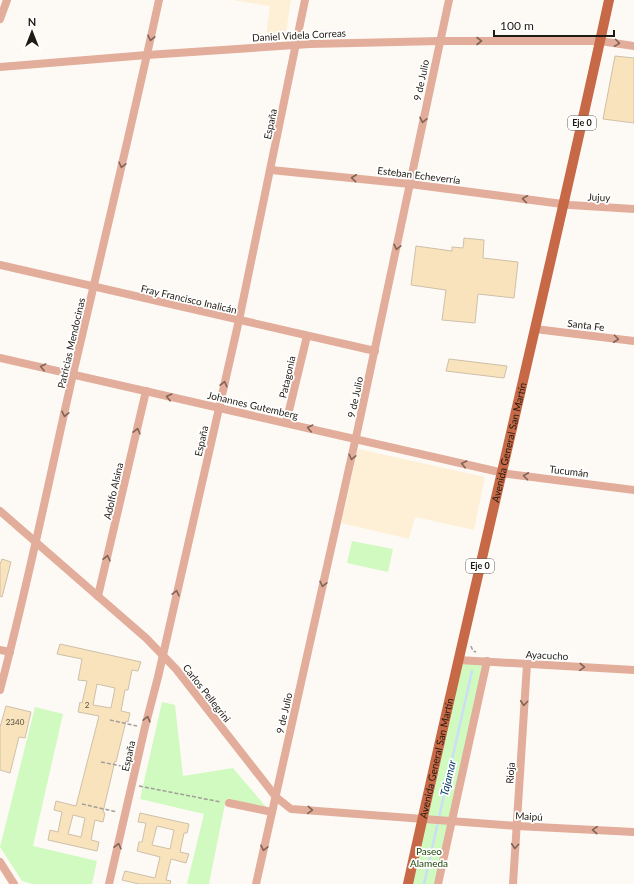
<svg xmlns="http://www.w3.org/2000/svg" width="634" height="884" font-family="Lato,sans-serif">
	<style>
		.built { fill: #fef0d6 }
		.green { fill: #d0fac0 }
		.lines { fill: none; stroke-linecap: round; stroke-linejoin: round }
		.stream { stroke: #ccdef5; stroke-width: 2.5 }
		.building { fill: #f9e3bd; stroke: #cec0a8; fill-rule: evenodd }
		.path { stroke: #a29e98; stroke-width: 1.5; stroke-dasharray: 4 2; stroke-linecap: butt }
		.minor { stroke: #e3ad9b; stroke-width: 8 }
		.major { stroke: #c76846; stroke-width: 10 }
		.oneway { stroke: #816456 }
		.labels { text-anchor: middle; stroke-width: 3.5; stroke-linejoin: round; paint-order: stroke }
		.number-label { font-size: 8px; fill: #564c3d }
		.shield { fill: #fff; stroke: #625f59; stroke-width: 1 }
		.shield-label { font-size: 9px; font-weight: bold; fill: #1f1a12 }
		.street-label { font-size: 10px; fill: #1f1a12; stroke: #fff }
		.park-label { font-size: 10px; fill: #183f00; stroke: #fff }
		.water-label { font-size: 11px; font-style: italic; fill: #0b3b6c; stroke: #fff }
	</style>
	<rect width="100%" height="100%" fill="#fdfaf5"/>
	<g class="built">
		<polygon points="233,0 291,0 285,39 266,36 270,6"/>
		<polygon points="358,449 485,477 474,530 415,517 409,539 341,523"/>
	</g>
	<g class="green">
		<polygon points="352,541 393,549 388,572 347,563"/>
		<polygon points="458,660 487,661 438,884 408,884"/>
		<polygon points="162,702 175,705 183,776 233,768 267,808 226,799 209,884 187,884 204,814 140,799"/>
		<polygon points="35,707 63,714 33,846 97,861 92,884 32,884 22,881 0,847"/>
	</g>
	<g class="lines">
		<polyline class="stream" points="424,884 472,671"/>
	</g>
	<g class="building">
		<polygon points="615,56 634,58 634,123 603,119"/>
		<polygon points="464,238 484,240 483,258 518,262 514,298 478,294 475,323 442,320 446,290 411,285 416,246 452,251 452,247 463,248"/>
		<polygon points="449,359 507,366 504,378 446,371"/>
		<polygon points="2,559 11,562 2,597 0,596 0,564"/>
		<path d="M60,644L141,662L138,671L132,670L128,690H125L121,711L130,713L128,722L126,721L116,762L115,761L103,812L105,813L103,822L95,820L91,840L99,842L97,851L48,840L50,830L58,832L62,812L54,810L56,801L76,806L99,716L78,712L80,702L82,703L87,681L78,680L82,659L57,654ZM97,684L115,688L111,708L93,705ZM73,815L85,818L81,837L68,834Z"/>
		<polygon points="6,706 31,712 25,738 19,737 10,773 0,770 0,727"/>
		<path d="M140,813L189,824L187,833H184L180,852L189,854L186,863L171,859L166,880L171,881L170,884H139L122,880L125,871L155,878L160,857L137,851L139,842H142L146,823L138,822ZM157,826L174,830L170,849L152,845Z"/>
	</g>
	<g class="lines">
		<g class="path">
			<polyline points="471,646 473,651 476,652"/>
			<polyline points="110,720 137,726"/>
			<polyline points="101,762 127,767"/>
			<polyline points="139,786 221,802"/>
			<polyline points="82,804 117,812"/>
		</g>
		<g class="minor">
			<polyline points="0,19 7,0"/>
			<polyline points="0,67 147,55 310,44 440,41 600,41 634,46"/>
			<polyline points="271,170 410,184 570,205 634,209"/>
			<polyline points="0,265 375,351"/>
			<polyline points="535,329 634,341"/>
			<polyline points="0,358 508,474 634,490"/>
			<polyline points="286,423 307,336"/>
			<polyline points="0,511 146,638 176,669 276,797 291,809 517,826 634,832"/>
			<polyline points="98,596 146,391"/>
			<polyline points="0,650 10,652"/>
			<polyline points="458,660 634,670"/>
			<path d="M0,690C28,585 49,480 73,374C102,250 132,125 159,0"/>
			<polyline points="229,803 272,812"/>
			<polyline points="0,862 14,884"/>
			<polyline points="109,884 145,727 158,677 239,320 305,0"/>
			<polyline points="256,884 358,428 449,0"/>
			<polyline points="438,884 487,661"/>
			<polyline points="513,884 527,664"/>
		</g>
		<path class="major" id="s1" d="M408,884C473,589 545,295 609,0"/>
	</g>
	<defs><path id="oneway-chevron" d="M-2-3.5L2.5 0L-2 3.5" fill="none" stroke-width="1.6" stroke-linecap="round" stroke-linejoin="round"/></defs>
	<g class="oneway">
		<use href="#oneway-chevron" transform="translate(151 38) rotate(102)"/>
		<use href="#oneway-chevron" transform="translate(479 41)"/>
		<use href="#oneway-chevron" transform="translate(617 43) rotate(8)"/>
		<use href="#oneway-chevron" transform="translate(423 120) rotate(102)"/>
		<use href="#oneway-chevron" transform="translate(122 165) rotate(103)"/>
		<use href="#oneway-chevron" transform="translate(354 178) rotate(-174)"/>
		<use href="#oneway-chevron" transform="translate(525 199) rotate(-172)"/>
		<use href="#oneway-chevron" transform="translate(397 247) rotate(102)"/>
		<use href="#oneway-chevron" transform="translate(616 339) rotate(7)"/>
		<use href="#oneway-chevron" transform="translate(43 367) rotate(-167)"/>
		<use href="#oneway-chevron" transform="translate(224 384) rotate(-77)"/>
		<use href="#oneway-chevron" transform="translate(169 397) rotate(-167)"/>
		<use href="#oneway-chevron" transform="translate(65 414) rotate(102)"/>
		<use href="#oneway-chevron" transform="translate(310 428) rotate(-167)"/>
		<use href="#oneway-chevron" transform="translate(137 431) rotate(-77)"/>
		<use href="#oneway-chevron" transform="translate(352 457) rotate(103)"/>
		<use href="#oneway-chevron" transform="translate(464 464) rotate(-167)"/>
		<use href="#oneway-chevron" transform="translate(526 476) rotate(-173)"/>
		<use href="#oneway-chevron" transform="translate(107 558) rotate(-77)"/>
		<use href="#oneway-chevron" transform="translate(323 584) rotate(103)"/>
		<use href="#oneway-chevron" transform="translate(176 593) rotate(-77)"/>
		<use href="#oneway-chevron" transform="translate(582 667) rotate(3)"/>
		<use href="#oneway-chevron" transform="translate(524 703) rotate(94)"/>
		<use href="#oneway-chevron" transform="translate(147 719) rotate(-76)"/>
		<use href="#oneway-chevron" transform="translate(310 810) rotate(4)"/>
		<use href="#oneway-chevron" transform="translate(595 830) rotate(-177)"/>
		<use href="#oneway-chevron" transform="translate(118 846) rotate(-77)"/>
		<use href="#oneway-chevron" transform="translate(515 846) rotate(94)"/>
		<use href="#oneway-chevron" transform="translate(264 848) rotate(102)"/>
	</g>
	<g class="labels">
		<g class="number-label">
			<text x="87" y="708">2</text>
			<text x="15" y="725">2340</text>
		</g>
		<g class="shield">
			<rect x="568" y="116" width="28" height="14" rx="3"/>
			<rect x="466" y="559" width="28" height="14" rx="3"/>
		</g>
		<g class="shield-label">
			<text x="582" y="126">Eje 0</text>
			<text x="480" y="569">Eje 0</text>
		</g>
		<g class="street-label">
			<text transform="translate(299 35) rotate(-3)" y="4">Daniel Videla Correas</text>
			<text transform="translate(421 80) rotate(-78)" y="4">9 de Julio</text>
			<text transform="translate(270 124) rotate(-78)" y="4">España</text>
			<text transform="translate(419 175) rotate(7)" y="4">Esteban Echeverría</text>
			<text transform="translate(599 197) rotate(3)" y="4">Jujuy</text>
			<text transform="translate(189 299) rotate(13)" y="4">Fray Francisco Inalicán</text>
			<text transform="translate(586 325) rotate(7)" y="4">Santa Fe</text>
			<text transform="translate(71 343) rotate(-77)" y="4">Patricias Mendocinas</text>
			<text transform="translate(287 377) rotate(-77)" y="4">Patagonia</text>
			<text transform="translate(355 397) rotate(-78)" y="4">9 de Julio</text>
			<text transform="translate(253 405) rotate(13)" y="4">Johannes Gutemberg</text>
			<text transform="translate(201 441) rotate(-77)" y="4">España</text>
			<text dy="4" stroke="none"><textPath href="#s1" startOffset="453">Avenida General San Martín</textPath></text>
			<text transform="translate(569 471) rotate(7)" y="4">Tucumán</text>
			<text transform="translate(113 491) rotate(-77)" y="4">Adolfo Alsina</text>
			<text transform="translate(547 655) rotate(3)" y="4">Ayacucho</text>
			<text transform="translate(207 693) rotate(52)" y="4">Carlos Pellegrini</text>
			<text transform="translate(284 713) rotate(-77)" y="4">9 de Julio</text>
			<text transform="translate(128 756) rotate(-77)" y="4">España</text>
			<text dy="4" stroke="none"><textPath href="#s1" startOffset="129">Avenida General San Martín</textPath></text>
			<text transform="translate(510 773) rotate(-86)" y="4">Rioja</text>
			<text transform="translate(529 816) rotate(3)" y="4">Maipú</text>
		</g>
		<g class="park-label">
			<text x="429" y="855">Paseo<tspan x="429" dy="12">Alameda</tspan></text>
		</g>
		<g class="water-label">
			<text transform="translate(448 778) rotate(-77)" y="4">Tajamar</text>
		</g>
	</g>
	<g transform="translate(32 32)" stroke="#ffffff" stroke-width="3" paint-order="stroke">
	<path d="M0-3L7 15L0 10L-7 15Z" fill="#1f1a12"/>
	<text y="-6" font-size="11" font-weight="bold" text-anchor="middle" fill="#1f1a12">N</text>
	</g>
	<path d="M494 30v6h120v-6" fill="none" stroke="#1f1a12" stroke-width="2"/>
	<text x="500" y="30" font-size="12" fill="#1f1a12" stroke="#ffffff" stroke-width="3" paint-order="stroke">100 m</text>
</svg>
